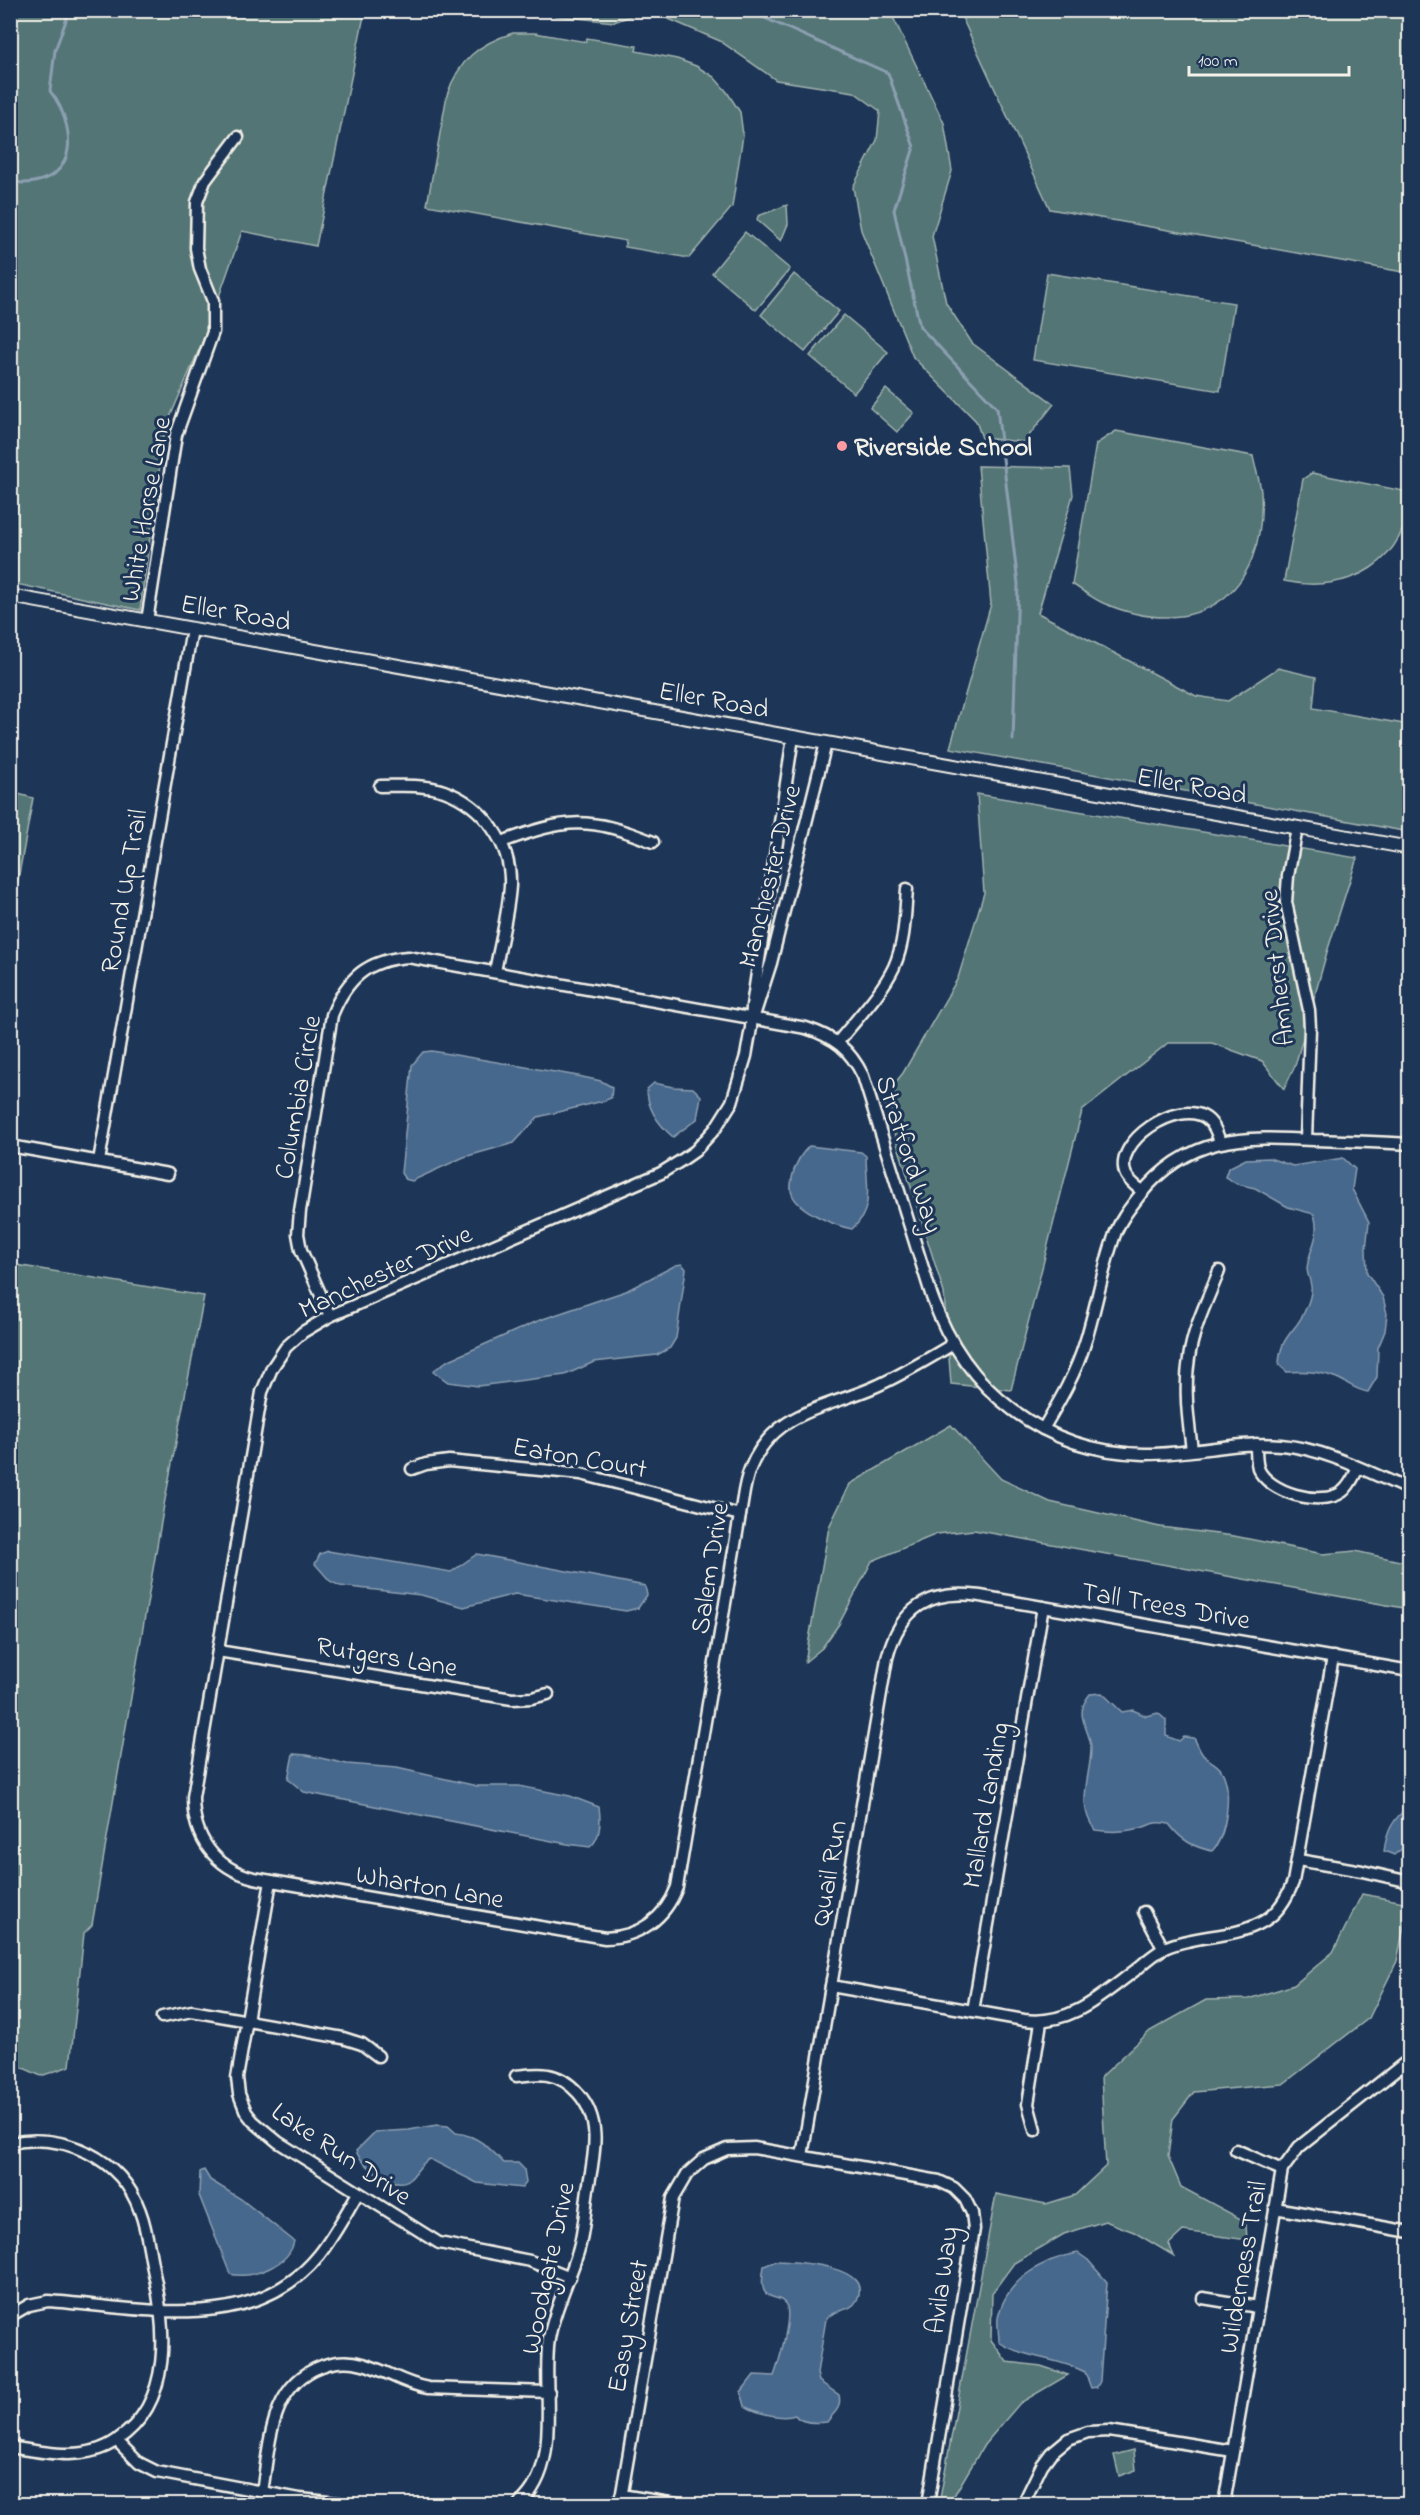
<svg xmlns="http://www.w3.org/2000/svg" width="1420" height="2515" font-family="'Indie Flower',sans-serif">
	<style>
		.green { fill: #527576; stroke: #a3b3af; stroke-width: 1.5 }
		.water { fill: #47688d; stroke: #8c9fb1; stroke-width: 1.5 }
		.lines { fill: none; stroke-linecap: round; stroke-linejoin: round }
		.stream { stroke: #8c9fb1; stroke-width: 3 }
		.minor-casing { stroke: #f4f1e8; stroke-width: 15 }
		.tertiary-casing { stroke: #f4f1e8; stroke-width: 16 }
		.minor { stroke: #1d3557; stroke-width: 10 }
		.tertiary { stroke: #1d3557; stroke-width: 12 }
		.poi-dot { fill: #ff9aa2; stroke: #1d3557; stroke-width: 2 }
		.labels { text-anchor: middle; stroke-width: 6; stroke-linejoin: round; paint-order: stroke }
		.poi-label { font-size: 27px; font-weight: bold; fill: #f4f1e8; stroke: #1d3557; text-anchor: start }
		.street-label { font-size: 27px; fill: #f4f1e8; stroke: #1d3557 }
	</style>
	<rect width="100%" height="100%" fill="#1d3557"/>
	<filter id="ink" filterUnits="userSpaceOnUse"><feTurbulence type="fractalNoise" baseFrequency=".0167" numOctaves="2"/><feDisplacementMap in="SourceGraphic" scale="12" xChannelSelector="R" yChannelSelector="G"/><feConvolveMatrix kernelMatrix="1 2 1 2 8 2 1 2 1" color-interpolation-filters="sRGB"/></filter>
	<g filter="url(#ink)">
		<g class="green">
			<polygon points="10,11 365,11 316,246 242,231 207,331 165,429 140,610 11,583"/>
			<polygon points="512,11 645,11 614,22"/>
			<polygon points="650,11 890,11 944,123 952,171 932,236 946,303 972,343 1054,404 1024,442 982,438 976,421 913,357 861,230 853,187 877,140 880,111 854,92 776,80 720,41"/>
			<polygon points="959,11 1409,11 1409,273 1050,209"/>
			<path d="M513,33H535L586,42L587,38L637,46L636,51L677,59L696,66L714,77L727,92L740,112L743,135L732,207L689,258L625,247L626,241L427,205L447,95C459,60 478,44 513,33Z"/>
			<polygon points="787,205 788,224 781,241 757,220 758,216"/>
			<polygon points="745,232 790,269 756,310 712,273"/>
			<polygon points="1047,273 1234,303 1220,391 1033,360"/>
			<polygon points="794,274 839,311 805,352 761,315"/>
			<polygon points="844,315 888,352 854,393 810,356"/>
			<polygon points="886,389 914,413 897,432 870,408"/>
			<path d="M1116,431L1253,456C1255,468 1260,480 1261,492C1267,595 1197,643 1103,603C1092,598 1082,590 1072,584L1096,444Z"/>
			<polygon points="978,466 1070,468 1073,495 1038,613 1196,696 1228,701 1278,668 1316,677 1313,708 1409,725 1409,832 950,748 991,604"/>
			<path d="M1312,473L1409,492C1410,562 1348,595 1284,581L1303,479Z"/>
			<polygon points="11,792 33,798 11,918 10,792"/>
			<polygon points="977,794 1357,858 1327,952 1295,1066 1284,1089 1262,1061 1212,1043 1168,1043 1082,1111 1011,1390 951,1384 944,1293 883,1098 903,1073 958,978 984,893"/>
			<polygon points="10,1264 204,1296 164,1505 92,1925 84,1933 70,2066 41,2076 10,2062"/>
			<polygon points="951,1425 1001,1479 1050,1502 1160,1527 1234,1536 1323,1554 1355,1551 1409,1563 1409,1609 974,1530 937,1534 872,1561 839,1624 822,1648 805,1662 829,1527 850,1484"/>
			<polygon points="1362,1894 1409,1903 1397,1961 1369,2018 1283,2084 1194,2092 1173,2119 1168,2156 1181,2187 1239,2218 1246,2224 1247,2240 1183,2231 1169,2244 1174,2256 1134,2232 1105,2221 1064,2234 1014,2263 992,2293 991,2340 1007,2362 1041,2366 1068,2375 1020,2403 984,2445 949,2504 939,2504 996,2194 1046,2204 1075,2195 1106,2166 1101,2077 1150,2031 1206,2000 1248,1999 1294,1985 1333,1952"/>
			<polygon points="1134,2450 1136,2470 1119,2476 1114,2455"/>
		</g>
		<g class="water">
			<polygon points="432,1051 578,1076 601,1081 612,1087 611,1098 603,1101 538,1117 514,1143 464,1157 412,1181 405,1179 401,1173 412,1065 423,1052"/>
			<path d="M654,1083L673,1087L693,1088L701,1096L697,1119L673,1137C658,1124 647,1109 647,1089Z"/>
			<path d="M809,1146L861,1152L866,1156C866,1183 875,1210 852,1229C836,1226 798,1211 792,1194C789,1188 792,1177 794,1170C798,1160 801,1154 809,1146Z"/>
			<path d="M1269,1158L1293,1166L1343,1158L1355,1169L1352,1189L1369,1222L1366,1249L1367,1273L1383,1297L1387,1314L1385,1331L1378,1348L1377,1377L1368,1392C1355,1390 1346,1381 1334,1377C1318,1371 1303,1371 1287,1372L1279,1365C1280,1333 1297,1333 1306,1308C1309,1302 1312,1292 1311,1286C1310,1279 1307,1274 1307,1268C1310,1245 1321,1239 1314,1214L1288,1207L1255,1188L1237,1184L1225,1177L1228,1168L1246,1159Z"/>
			<polygon points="682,1264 686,1269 676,1338 670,1348 657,1355 594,1362 565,1375 478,1386 448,1382 433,1371 447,1361 540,1320 626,1291 676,1265"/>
			<polygon points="328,1551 451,1572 477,1554 645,1586 647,1595 638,1608 626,1611 515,1594 464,1607 421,1595 340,1586 330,1581 315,1564 320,1554"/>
			<path d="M1102,1693L1122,1712L1133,1710L1146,1716L1158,1713L1166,1720V1736L1179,1741L1184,1737L1194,1738C1197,1743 1199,1750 1203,1755C1208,1761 1217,1763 1221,1770C1233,1788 1227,1836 1212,1851C1193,1847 1181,1840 1169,1824C1149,1820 1151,1827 1136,1829C1123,1832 1108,1832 1095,1830C1075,1804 1091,1777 1091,1748C1090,1727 1072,1716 1090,1694Z"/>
			<path d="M293,1754L307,1755L347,1764L397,1768L477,1786H519L570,1796L599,1807C601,1821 601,1838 590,1847L567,1844L304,1792L288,1779Z"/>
			<path d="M1409,1806V1843L1394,1855L1384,1851C1387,1830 1393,1819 1409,1806Z"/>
			<path d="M437,2125L448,2126L456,2133C477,2135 490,2148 504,2163H518L524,2169L526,2183L522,2188L477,2183L430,2159C420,2163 418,2172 410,2179C394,2191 361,2165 356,2151L375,2132L409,2130Z"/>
			<path d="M204,2170L210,2180L241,2199L294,2241C290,2265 251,2280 230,2274L199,2195L200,2172Z"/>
			<path d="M1078,2253L1088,2260L1107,2282L1100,2381L1097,2387L1091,2388L1085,2372C1057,2357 1024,2359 999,2342C999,2334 997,2325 998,2318C1006,2280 1042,2259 1078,2253Z"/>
			<path d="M776,2261C796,2262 874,2265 857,2300C851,2313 834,2308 826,2319L817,2373L819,2381L839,2395C842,2409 834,2412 827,2422C817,2423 801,2424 795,2415C782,2420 757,2413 745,2406L741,2392L754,2375L774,2376C779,2362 791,2321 787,2307C780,2289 756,2310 764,2266Z"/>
		</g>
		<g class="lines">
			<g class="stream">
				<polyline points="747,10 888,73 914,147 894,210 920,327 997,408 1018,584 1013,740"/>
				<path d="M10,181C28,186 55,181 64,162C75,141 64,108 50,91L55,50L70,10"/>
			</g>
			<g class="minor-casing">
				<g id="minor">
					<polyline points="147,621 176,435 213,332 213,301 200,269 196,248 197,202 205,181 238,137"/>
					<path d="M793,737L752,1006L751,1028L746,1056L732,1102L715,1129L695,1151L682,1160L661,1173L330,1316L303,1332L286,1347L272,1368L262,1392L193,1797C193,1838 215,1868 254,1878L605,1938C639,1937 665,1919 677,1887L740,1515C743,1500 744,1483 750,1469C772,1413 822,1409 872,1388C900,1376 926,1360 953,1344"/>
					<path d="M380,786C401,786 424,784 444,791C483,805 512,844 510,886C508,915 500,944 495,972"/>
					<polyline points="1297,828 1288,876 1286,902 1309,1010 1310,1028 1306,1139"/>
					<path d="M502,842C566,818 589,816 653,842"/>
					<polyline points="754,1016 771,963 826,743"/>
					<path d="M838,1042C857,1018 881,994 894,967C905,942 905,916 907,889"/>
					<polyline points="10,1146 168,1174"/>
					<polyline points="99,1161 192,629"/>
					<path d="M1143,1192C1137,1187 1130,1182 1126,1175C1111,1142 1179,1098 1206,1118C1214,1124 1217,1133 1220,1142"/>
					<path d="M330,1316L301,1250L298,1234L300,1211L332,1015C347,978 367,960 408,957L806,1028C834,1037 850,1049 863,1076L932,1297C965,1391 1044,1452 1144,1454C1190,1455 1234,1441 1281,1445C1326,1449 1368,1472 1410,1490"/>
					<path d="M1043,1429C1059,1402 1076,1373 1085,1343C1096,1308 1102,1271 1114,1237C1119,1221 1130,1208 1140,1195C1188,1135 1244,1136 1314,1140C1346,1141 1378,1142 1410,1144"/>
					<path d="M1256,1444C1256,1452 1256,1461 1258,1468C1268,1493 1321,1507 1342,1492C1350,1486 1354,1476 1358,1468"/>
					<path d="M1192,1450C1188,1419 1184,1389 1189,1358C1193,1328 1208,1299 1219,1271"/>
					<polyline points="412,1469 426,1464 449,1461 581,1474 740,1515"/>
					<polyline points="218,1651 512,1699 532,1698 548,1694"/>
					<polyline points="1298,1860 1362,1871 1410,1882"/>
					<polyline points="271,1881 237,2078 239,2094 246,2112 253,2121 278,2142 439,2243 530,2261 570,2277"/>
					<polyline points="1144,1912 1163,1948"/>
					<path d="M831,1986L1024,2020C1071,2026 1102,1995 1137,1969C1146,1961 1156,1952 1167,1947C1197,1934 1234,1939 1264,1921C1279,1912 1287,1898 1293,1882L1333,1657"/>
					<polyline points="973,2011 1043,1607"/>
					<polyline points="162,2017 192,2011 343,2038 362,2044 378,2056"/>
					<path d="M516,2076C526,2075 538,2073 548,2075C560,2077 570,2084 578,2093C603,2121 594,2156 588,2189C585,2210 584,2232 578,2252C569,2281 554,2309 549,2339C541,2388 564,2466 519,2504"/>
					<polyline points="1035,2130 1028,2104 1041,2022"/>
					<path d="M10,2143C63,2132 121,2157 140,2211C147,2229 149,2250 153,2269C166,2326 174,2402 117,2440C86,2462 45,2453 10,2447"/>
					<polyline points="1236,2150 1282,2170"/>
					<path d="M802,2156L887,1658C900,1608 929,1589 980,1596L1410,1671"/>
					<polyline points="1275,2208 1410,2232"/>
					<polyline points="1203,2298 1258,2307"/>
					<path d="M10,2316L29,2305L48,2301C138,2307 253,2337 319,2255C334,2236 346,2213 358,2193"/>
					<polyline points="117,2441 139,2463 157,2472 300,2499 347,2504"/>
					<path d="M262,2492C270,2445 269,2385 322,2366C335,2361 349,2360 363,2364C385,2370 404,2384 428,2388L549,2392"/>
					<polyline points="621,2495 676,2504"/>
					<polyline points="620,2504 673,2198 687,2174 704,2159 727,2149 754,2148 939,2181 954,2188 965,2199 972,2213 974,2229 928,2504"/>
					<polyline points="1023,2504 1042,2465 1051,2453 1068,2439 1088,2432 1109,2431 1233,2451"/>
					<polyline points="1224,2504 1282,2170 1299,2147 1410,2059"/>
				</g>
			</g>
			<g class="tertiary-casing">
				<polyline id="tertiary" points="10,596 1410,848"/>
			</g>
			<use href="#minor" class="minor"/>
			<use href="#tertiary" class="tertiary"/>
		</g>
	</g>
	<circle class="poi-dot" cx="842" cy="446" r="6"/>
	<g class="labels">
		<g class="poi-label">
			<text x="854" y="455">Riverside School</text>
		</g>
		<g class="street-label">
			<text transform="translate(145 509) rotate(-80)" y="9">White Horse Lane</text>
			<text transform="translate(236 612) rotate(10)" y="9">Eller Road</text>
			<text transform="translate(714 699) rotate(10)" y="9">Eller Road</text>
			<text transform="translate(1192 785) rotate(10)" y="9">Eller Road</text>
			<text transform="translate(769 876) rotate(-76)" y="9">Manchester Drive</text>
			<text transform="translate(123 891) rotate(-80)" y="9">Round Up Trail</text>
			<text transform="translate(1276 968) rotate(-96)" y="9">Amherst Drive</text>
			<text transform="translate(297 1097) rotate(-80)" y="9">Columbia Circle</text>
			<text transform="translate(910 1154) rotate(72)" y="9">Stratford Way</text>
			<text transform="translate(385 1271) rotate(-25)" y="9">Manchester Drive</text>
			<text transform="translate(580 1457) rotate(10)" y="9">Eaton Court</text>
			<text transform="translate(709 1568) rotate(-81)" y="9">Salem Drive</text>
			<text transform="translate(1166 1605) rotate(10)" y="9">Tall Trees Drive</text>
			<text transform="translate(387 1656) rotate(9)" y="9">Rutgers Lane</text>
			<text transform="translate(985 1805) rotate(-80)" y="9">Mallard Landing</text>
			<text transform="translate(828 1873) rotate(-80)" y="9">Quail Run</text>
			<text transform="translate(430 1886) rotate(10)" y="9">Wharton Lane</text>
			<text transform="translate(342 2153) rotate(34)" y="9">Lake Run Drive</text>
			<text transform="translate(1242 2267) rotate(-80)" y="9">Wilderness Trail</text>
			<text transform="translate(547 2268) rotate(-78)" y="9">Woodgate Drive</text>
			<text transform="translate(941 2280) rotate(-82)" y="9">Avila Way</text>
			<text transform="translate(627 2326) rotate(-80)" y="9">Easy Street</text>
		</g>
	</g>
	<rect width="1420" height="2515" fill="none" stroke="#1d3557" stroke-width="36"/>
	<rect x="18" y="18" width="1384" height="2479" fill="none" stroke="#f4f1e8" stroke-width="2" filter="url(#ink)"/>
	<path d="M1189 66v9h160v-9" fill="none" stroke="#f4f1e8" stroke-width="3"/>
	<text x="1198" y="66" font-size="18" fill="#f4f1e8" stroke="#1d3557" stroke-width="4.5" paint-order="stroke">100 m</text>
</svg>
